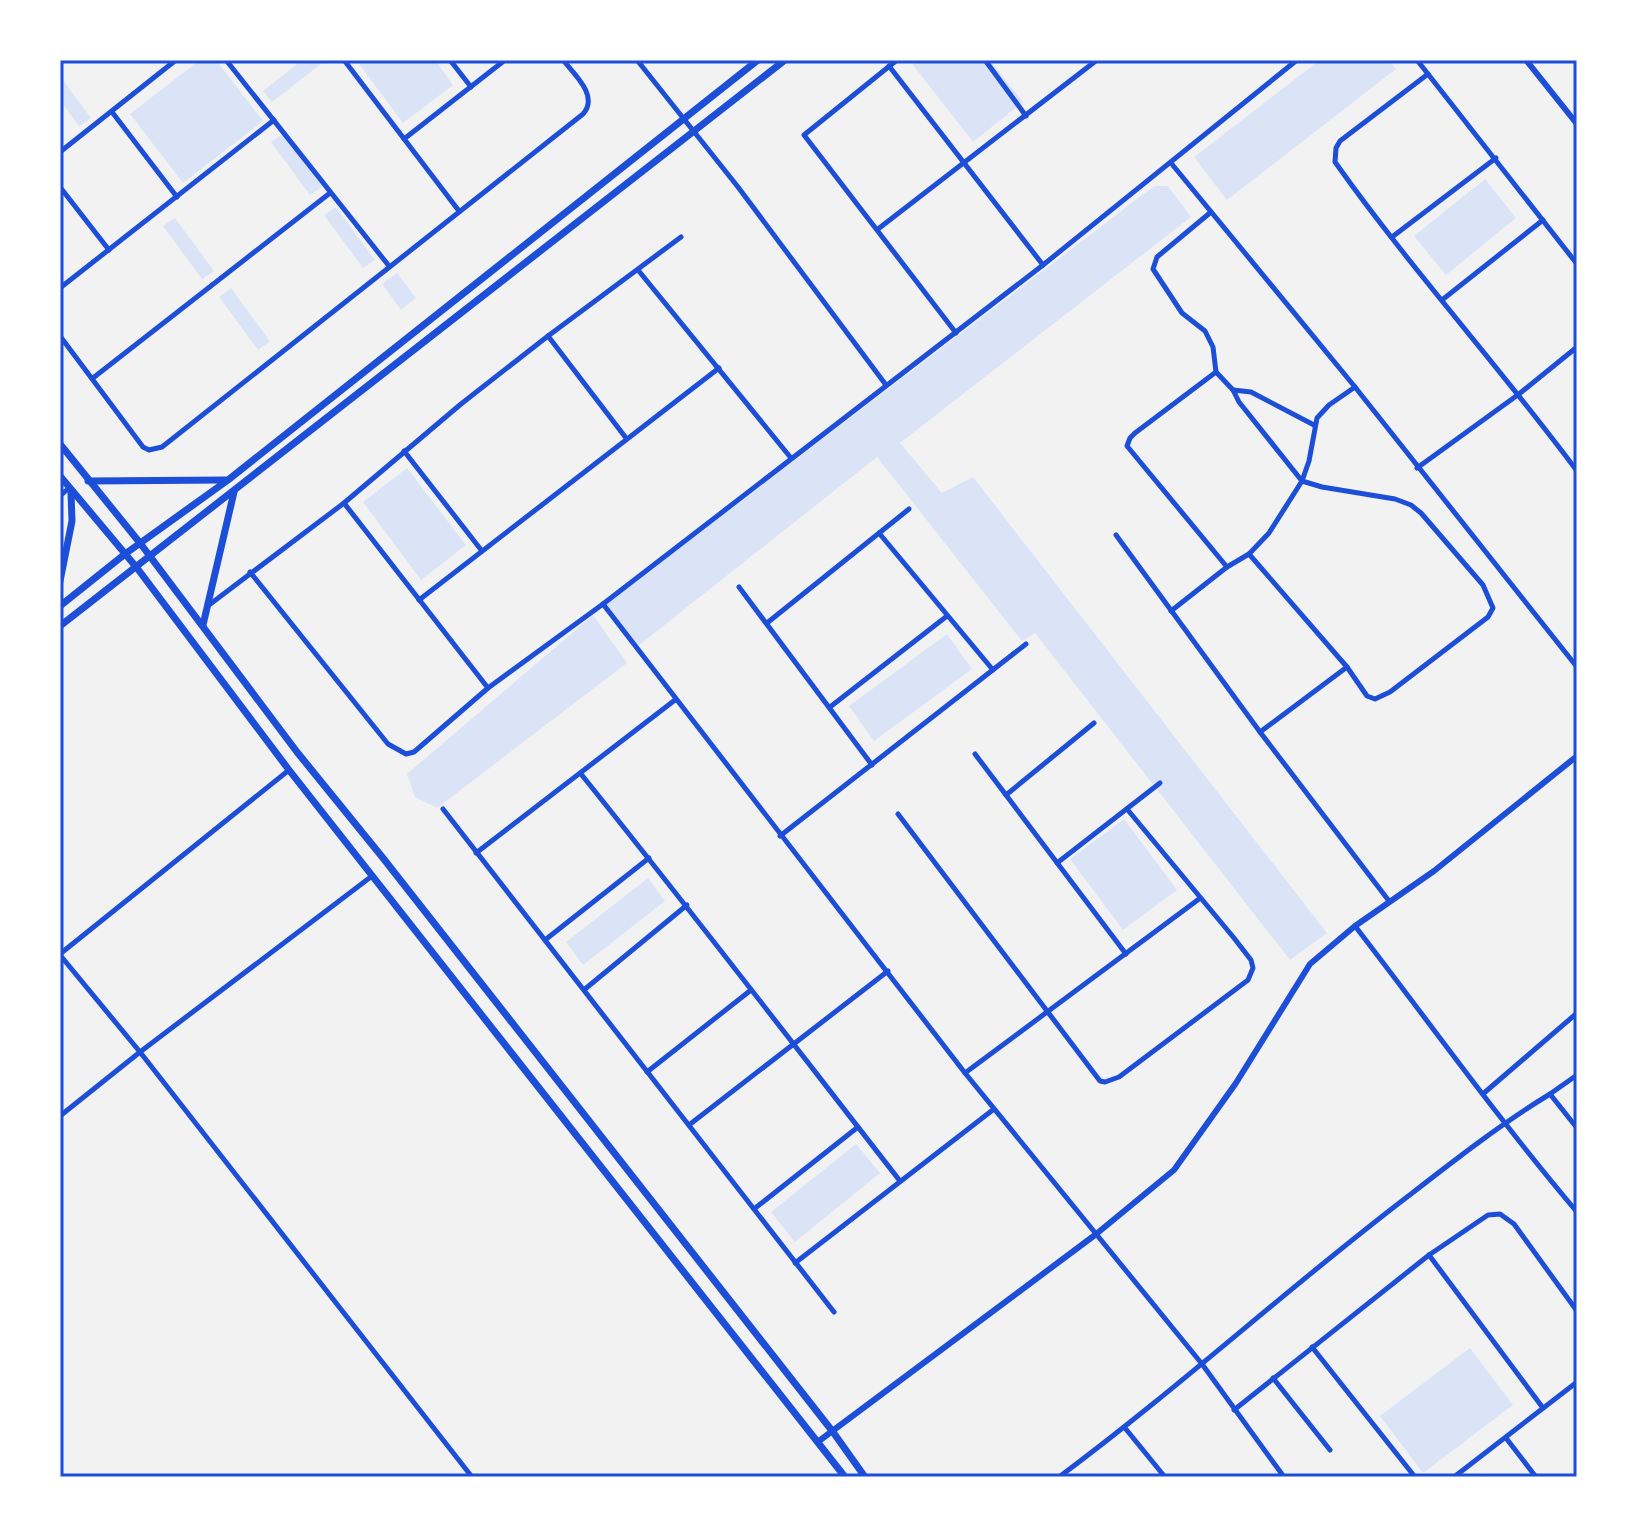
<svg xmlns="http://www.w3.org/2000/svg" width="1637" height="1537" font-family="Lato,sans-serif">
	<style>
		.green { fill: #dbe4f7 }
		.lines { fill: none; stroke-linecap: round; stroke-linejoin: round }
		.minor { stroke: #1d4ed8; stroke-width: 5 }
		.tertiary { stroke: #1d4ed8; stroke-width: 6 }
		.secondary { stroke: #1d4ed8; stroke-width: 7 }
		.neatline { fill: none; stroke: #1d4ed8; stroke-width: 3 }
	</style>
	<rect width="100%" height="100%" fill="#f2f2f2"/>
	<g class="green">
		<polygon points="200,60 216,60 263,121 183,183 130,114"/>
		<polygon points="302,60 326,60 272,102 263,91"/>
		<polygon points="356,60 435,60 453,85 403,123"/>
		<polygon points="919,60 990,60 1023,102 973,142 913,65"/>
		<polygon points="1320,60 1388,60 1396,69 1227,200 1194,157"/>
		<polygon points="60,76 91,118 79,126 60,100"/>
		<polygon points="283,134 322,187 310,195 271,142"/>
		<polygon points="1485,179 1516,218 1446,275 1414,236"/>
		<polygon points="1154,186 1168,186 1191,217 900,443 942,493 973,477 1327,933 1290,960 1035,633 1022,641 877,457 638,646 606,604"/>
		<polygon points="336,207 375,260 363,268 324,215"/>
		<polygon points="175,218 214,271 202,279 163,226"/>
		<polygon points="397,273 416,298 401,310 382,284"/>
		<polygon points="231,288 270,341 258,350 219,297"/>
		<polygon points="407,468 466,545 421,580 363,502"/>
		<polygon points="593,615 627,663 437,808 415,797 407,774"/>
		<polygon points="947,634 972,669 874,741 849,706"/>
		<polygon points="1124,819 1177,890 1123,930 1070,859"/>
		<polygon points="648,878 665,901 583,965 566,942"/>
		<polygon points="856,1144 880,1173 795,1242 771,1212"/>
		<polygon points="1470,1348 1513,1405 1423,1473 1380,1416"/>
	</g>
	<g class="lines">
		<g class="minor">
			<polyline points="226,60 389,266"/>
			<polyline points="344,60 459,211"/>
			<polyline points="450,60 471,87"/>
			<polyline points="637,60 738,187 886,385"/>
			<polyline points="897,60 804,135 956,333"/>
			<polyline points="985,60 1026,116"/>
			<polyline points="1417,60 1577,264"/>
			<polyline points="889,66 1043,265"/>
			<path d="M1428,74L1340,141L1336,148L1335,162C1411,269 1499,366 1577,471"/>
			<polyline points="112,112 177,197"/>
			<polyline points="404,139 505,60"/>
			<polyline points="60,152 176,60"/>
			<polyline points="1171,163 1355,387 1577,667"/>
			<polyline points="60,187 109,250"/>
			<polyline points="1211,212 1157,257 1153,269 1182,313 1205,331 1213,347 1216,372 1233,390"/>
			<polyline points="878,229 1097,60"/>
			<polyline points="1392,237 1496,158"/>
			<polyline points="638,270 791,458"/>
			<polyline points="60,288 274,120"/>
			<polyline points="1442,300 1543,220"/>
			<path d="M60,336L143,447L149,450L162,447L583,114C599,96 575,75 563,60"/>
			<polyline points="548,336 626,438"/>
			<polyline points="1216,372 1135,433 1130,438 1127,446 1227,567"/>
			<polyline points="93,378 330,193"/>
			<polyline points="404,451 482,551"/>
			<polyline points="1417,468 1519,394 1577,347"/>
			<polyline points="60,496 69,488"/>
			<polyline points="344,503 488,688"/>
			<polyline points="879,533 993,670"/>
			<polyline points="1116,535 1260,732 1389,901"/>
			<polyline points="1249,554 1347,667 1367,696 1375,699 1390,692 1488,617 1493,608 1483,585 1421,513 1411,505 1395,499 1322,487 1302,481 1239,402 1233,390 1251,392 1314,425"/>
			<polyline points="250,572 388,744 406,754 414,752 488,688 603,604 1043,265 1297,60"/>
			<polyline points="739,587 872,765"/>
			<polyline points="419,600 719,368"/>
			<polyline points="603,604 965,1073 1202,1364 1284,1477"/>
			<polyline points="209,605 344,503 461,404 548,336 681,237"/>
			<polyline points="1171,611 1227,567 1249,554 1269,533 1302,481 1309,461 1317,418 1329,405 1355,387"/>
			<polyline points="767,623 909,509"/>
			<polyline points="830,707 947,616"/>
			<polyline points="1260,732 1347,667"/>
			<polyline points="975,754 1126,954"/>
			<path d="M581,774C689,908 794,1045 900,1181"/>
			<polyline points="1006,795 1094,723"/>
			<polyline points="443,809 834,1312"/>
			<polyline points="898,814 1100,1081 1105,1082 1119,1077 1248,980 1253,968 1251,960 1234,938 1127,809"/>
			<polyline points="780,836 1026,644"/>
			<polyline points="476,853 675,700"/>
			<polyline points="1057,863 1160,783"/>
			<path d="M1355,926C1429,1022 1499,1120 1577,1212"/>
			<polyline points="545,940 649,858"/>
			<polyline points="60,954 289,770"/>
			<polyline points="60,955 140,1052 472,1477"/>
			<polyline points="585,989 687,905"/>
			<polyline points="647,1072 751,990"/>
			<polyline points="965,1073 1199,899"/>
			<polyline points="1484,1093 1577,1013"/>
			<polyline points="1550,1094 1577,1075"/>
			<polyline points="60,1116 140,1052 372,876"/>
			<polyline points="689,1125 888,971"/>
			<polyline points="754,1209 858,1127"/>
			<polyline points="1429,1255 1543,1408"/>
			<polyline points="795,1263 994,1109"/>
			<polyline points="1312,1347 1415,1477"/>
			<polyline points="1273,1378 1330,1450"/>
			<polyline points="1234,1410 1429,1255 1488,1215 1500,1214 1514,1224 1577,1311"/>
			<polyline points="1125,1428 1165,1477"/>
			<polyline points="1506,1438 1536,1477"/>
			<path d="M1059,1477C1180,1387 1291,1285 1411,1194C1456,1159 1501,1124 1550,1094L1577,1128"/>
			<polyline points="1454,1477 1577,1382"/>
		</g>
		<g class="tertiary">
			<polyline points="1526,60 1577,124"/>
			<polyline points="819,1441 1095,1235 1174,1170 1236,1083 1310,964 1355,926 1434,871 1577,756"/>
		</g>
		<g class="secondary">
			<polyline points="60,444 140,543 297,752 383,858 833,1432 865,1477"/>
			<polyline points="60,476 137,568 289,770 845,1477"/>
			<polyline points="88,481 226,480"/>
			<polyline points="60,581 72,521 71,493"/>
			<polyline points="60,606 125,554 228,480 758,60"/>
			<polyline points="203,625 234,492"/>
			<polyline points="60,626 785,60"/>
		</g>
	</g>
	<rect width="1637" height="1537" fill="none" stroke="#ffffff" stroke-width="124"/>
	<rect x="62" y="62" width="1513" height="1413" class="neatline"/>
</svg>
